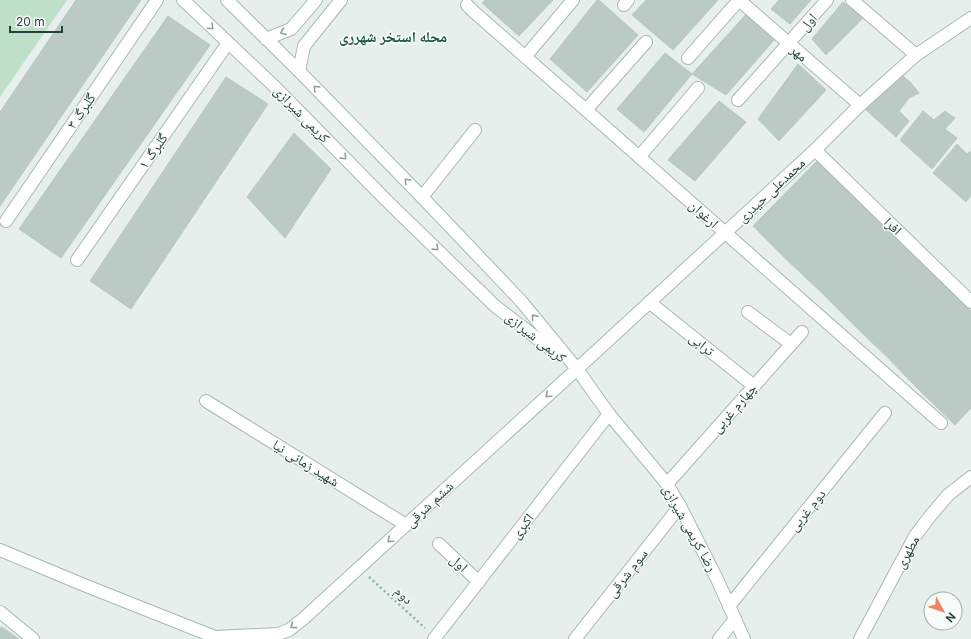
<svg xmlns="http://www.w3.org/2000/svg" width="971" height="639" font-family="Inter,'Noto Naskh Arabic',sans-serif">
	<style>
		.green { fill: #bfe0c8 }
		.building { fill: #bbcac4; stroke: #b8c9c2 }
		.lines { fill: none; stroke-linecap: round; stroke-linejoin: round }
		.street-casing { stroke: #a8b8b2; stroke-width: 14 }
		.secondary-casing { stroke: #a4bbb3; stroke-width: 14 }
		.path { stroke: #86b3a5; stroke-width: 2.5; stroke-dasharray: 2 3; stroke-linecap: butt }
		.street { stroke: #fff; stroke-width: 12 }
		.secondary { stroke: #fff; stroke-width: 12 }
		.oneway { stroke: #92a09c }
		.labels { text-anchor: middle; stroke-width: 3; stroke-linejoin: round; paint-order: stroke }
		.street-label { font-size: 14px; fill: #24423a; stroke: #f7fbf9 }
		.neighbourhood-label { font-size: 15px; font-weight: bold; fill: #1f5548; stroke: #f7fbf9 }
	</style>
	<rect width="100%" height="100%" fill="#e6efeb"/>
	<polygon class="green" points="0,0 67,0 0,97"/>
	<g class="building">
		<polygon points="76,0 141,0 0,206 0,112"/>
		<polygon points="485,0 553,0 519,36 482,3"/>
		<polygon points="597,0 599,0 638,35 587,92 550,59"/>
		<polygon points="646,0 718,0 673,50 632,15"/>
		<polygon points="779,0 811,0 790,24 771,9"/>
		<polygon points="843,2 863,18 826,55 812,39"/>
		<polygon points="750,10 775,39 726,95 692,74"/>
		<polygon points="168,16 210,45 61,258 19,229"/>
		<polygon points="665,53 692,74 644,132 617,109"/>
		<polygon points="798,64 826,90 779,141 758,119"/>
		<polygon points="902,75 911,83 919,93 909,98 899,111 909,121 896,137 866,110"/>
		<polygon points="226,77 268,104 131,309 90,281"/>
		<polygon points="719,101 746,122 695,181 668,160"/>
		<polygon points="923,111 934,120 945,111 955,118 945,129 957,138 932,169 900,140"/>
		<polygon points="294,133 331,169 285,238 247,197"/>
		<polygon points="957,144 967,154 971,151 971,195 966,202 933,173"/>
		<polygon points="818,160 851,193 786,259 753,226"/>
		<polygon points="851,193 886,228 822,293 786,259"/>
		<polygon points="886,228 920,261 855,326 822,293"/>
		<polygon points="920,261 952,293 888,358 855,326"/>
		<polygon points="952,293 971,311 971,343 922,393 888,358"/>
		<polygon points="971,343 971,408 955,425 922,393"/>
		<polygon points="2,627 19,639 0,639 0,628"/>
	</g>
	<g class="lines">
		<g class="street-casing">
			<g id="street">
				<polyline points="739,0 860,105"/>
				<polyline points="852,0 916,55"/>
				<polyline points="467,5 474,12 586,110 941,423"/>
				<polyline points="624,5 628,0"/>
				<polyline points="525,57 573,0"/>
				<polyline points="688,58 739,0"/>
				<polyline points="738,100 827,0"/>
				<polyline points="586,110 646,42"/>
				<polyline points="815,150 971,302"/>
				<polyline points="639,157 698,88"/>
				<polyline points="422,197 475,130"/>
				<polyline points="6,221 157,0"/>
				<polyline points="77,260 228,43"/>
				<polyline points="649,302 754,386"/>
				<polyline points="748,312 791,344"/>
				<polyline points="206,401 406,525"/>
				<polyline points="667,484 802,332"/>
				<polyline points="439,544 479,582"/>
				<polyline points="0,550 84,585 215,637 278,634 289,630 303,619 577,369"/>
				<polyline points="729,606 885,413"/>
				<polyline points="0,612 33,639"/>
				<polyline points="434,639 609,414"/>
				<polyline points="575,639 680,506"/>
				<polyline points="719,639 735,619"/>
				<polyline points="860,639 915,536 931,515 948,495 971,477"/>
			</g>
		</g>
		<g class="secondary-casing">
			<g id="secondary">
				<polyline points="183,0 274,86 386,200 495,306 560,356"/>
				<polyline points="227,0 299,71 422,197 521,301 577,369 609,414 667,484 680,506 717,579 744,639"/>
				<polyline points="266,39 291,29 316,0"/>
				<polyline points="299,71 304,46 341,0"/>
				<polyline points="577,369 815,150 860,105 916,55 971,18"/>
			</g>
		</g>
		<polyline class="path" points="369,577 425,628"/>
		<use href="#street" class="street"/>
		<use href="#secondary" class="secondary"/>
	</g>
	<defs><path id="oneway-chevron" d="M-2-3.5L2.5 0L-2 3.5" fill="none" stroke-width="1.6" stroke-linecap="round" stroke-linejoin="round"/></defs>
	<g class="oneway">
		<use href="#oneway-chevron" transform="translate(211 27) rotate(43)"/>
		<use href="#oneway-chevron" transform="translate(283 32) rotate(157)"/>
		<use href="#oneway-chevron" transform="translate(316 88) rotate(-134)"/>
		<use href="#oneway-chevron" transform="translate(344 157) rotate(46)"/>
		<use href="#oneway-chevron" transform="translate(407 181) rotate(-134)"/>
		<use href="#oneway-chevron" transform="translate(436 248) rotate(44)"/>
		<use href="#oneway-chevron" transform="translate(534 317) rotate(-129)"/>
		<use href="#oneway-chevron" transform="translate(548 395) rotate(138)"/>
		<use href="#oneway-chevron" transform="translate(390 540) rotate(138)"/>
		<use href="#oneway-chevron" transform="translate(293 626) rotate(144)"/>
	</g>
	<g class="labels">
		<g class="street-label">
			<text transform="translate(808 22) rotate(-49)" y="5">اول</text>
			<text transform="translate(799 53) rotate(41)" y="5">مهر</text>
			<text transform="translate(81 111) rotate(-56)" y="5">گلبرگ ۳</text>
			<text transform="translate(302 114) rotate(46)" y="5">کریمی شیرازی</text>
			<text transform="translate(153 151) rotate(-55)" y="5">گلبرگ ۱</text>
			<text transform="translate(771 190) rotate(-43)" y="5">محمدعلی حیدری</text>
			<text transform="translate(704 214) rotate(42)" y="5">ارغوان</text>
			<text transform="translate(893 226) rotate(44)" y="5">افرا</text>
			<text transform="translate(536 337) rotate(38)" y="5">کریمی شیرازی</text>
			<text transform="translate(702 344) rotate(39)" y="5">ترابی</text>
			<text transform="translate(734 408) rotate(-49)" y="5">چهارم غربی</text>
			<text transform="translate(306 463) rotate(32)" y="5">شهید زمانی نیا</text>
			<text transform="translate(429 504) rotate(-43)" y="5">ششم شرقی</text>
			<text transform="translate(807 510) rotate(-51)" y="5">دوم غربی</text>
			<text transform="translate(522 526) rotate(-52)" y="5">اکبری</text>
			<text transform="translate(690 528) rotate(61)" y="5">رضا کریمی شیرازی</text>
			<text transform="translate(907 552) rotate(-61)" y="5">مطهری</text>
			<text transform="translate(459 563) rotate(44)" y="5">اول</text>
			<text transform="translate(627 573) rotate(-52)" y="5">سوم شرقی</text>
			<text transform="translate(404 595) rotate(43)" y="5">دوم</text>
		</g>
		<g class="neighbourhood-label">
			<text x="393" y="42">محله استخر شهرری</text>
		</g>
	</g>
	<g transform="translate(943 611) rotate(130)"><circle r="19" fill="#f7fbf9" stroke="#a3b1ad"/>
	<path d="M0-3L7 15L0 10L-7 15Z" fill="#f4845f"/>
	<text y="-6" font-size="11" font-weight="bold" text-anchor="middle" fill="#24423a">N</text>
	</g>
	<path d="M10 26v6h52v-6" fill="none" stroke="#24423a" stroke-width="2"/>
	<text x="16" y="26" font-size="12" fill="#24423a" stroke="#f7fbf9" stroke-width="3" paint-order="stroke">20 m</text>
</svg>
